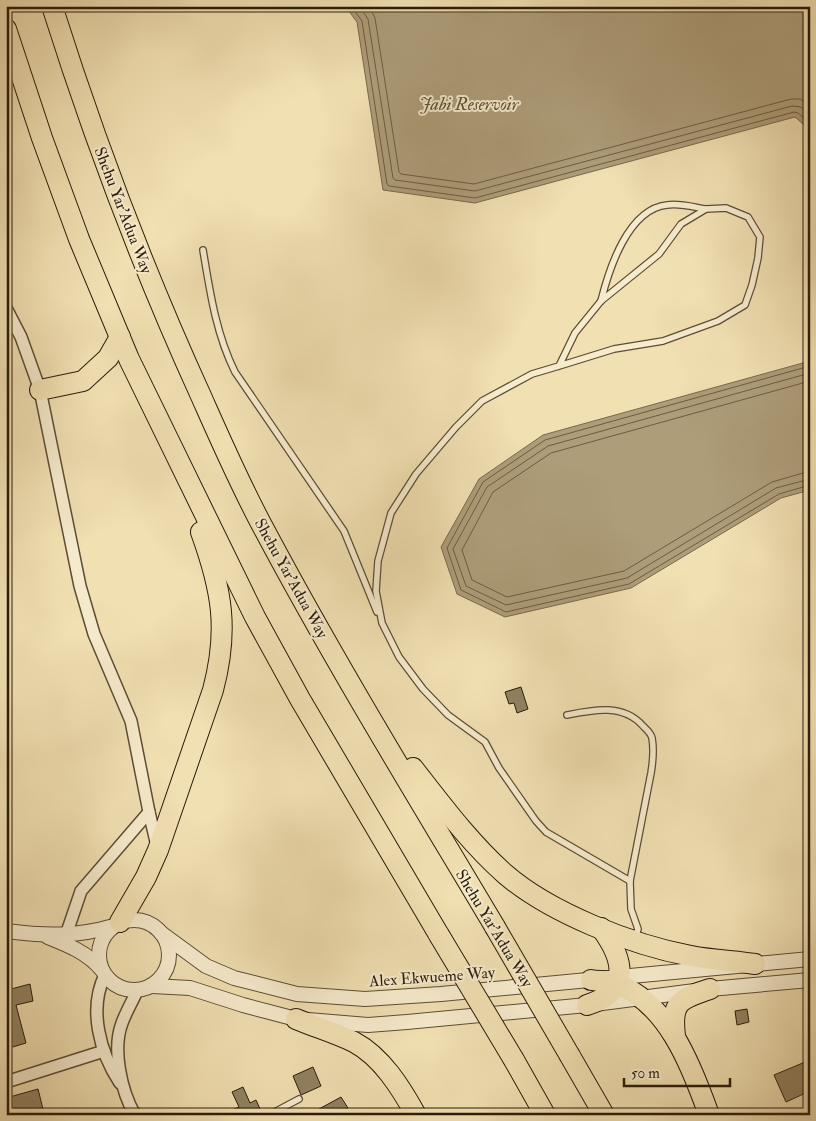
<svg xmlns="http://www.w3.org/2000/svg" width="816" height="1121" font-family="'IM FELL Double Pica',serif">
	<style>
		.water { fill: #ad9d79; stroke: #79694d }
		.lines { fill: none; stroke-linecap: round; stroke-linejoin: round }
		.shore { stroke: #6c5c42; stroke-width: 1 }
		.building { fill: #918262; stroke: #2a1c0b }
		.service-casing { stroke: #5c4d35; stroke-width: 8 }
		.minor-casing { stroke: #5c4d35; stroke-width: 14 }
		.tertiary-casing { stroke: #5c4d35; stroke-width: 16 }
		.motorway-casing { stroke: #2a1c0b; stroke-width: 22 }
		.service { stroke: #f6ebcd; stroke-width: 5.5 }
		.minor { stroke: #f6ebcd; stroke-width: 11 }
		.tertiary { stroke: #f6ebcd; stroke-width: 14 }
		.motorway { stroke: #f1e0b2; stroke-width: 20 }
		.motorway-bridge-casing { stroke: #2a1c0b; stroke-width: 22; stroke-linecap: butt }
		.motorway-bridge { stroke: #f1e0b2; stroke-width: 20 }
		.labels { text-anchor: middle; stroke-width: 4; stroke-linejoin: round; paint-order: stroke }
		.street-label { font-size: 16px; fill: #2a1c0b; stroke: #f6ebcd }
		.water-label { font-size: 18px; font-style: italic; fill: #5e5037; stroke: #f6ebcd }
	</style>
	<rect width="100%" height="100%" fill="#f1e0b2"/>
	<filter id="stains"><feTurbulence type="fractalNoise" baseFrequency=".004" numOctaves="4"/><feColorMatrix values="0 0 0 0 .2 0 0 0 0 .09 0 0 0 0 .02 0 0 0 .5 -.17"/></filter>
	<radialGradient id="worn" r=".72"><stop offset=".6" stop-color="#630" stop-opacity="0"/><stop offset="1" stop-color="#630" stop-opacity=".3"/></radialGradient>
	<g class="water">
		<polygon points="345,6 810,6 810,130 795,117 475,203 383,190 357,22"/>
		<polygon points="810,361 810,490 781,498 631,588 505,617 457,594 441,547 479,479 543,435"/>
	</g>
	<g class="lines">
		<g class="shore">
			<polyline points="351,6 362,21 387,184 389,186 475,198 794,112 798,113 810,123"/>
			<polyline points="359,6 368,19 393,178 395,180 475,191 792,106 801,107 810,115"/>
			<polyline points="369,6 375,18 399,172 401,174 474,184 791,99 800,99 810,105"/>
			<polyline points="810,366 545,440 483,482 447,548 461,590 506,612 629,584 779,494 810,485"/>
			<polyline points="810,373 548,446 487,487 453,549 466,586 506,605 627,578 776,488 810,479"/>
			<polyline points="810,381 551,453 493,492 462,550 472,580 507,597 624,571 772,482 810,471"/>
		</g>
	</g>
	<g class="building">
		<polygon points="521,687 528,709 517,713 514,703 509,704 505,692"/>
		<polygon points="9,983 11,989 30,984 33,1001 16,1005 26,1043 6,1049 6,984"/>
		<polygon points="747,1009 749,1022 737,1025 735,1011"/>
		<polygon points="810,1060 810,1091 786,1102 774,1075"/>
		<polygon points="313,1067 321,1086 301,1095 293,1076"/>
		<polygon points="243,1087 250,1103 256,1100 261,1111 255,1115 221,1115 239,1107 232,1092"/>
		<polygon points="38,1089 43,1109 22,1115 6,1115 6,1098"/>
		<polygon points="341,1097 348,1108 335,1115 308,1115"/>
	</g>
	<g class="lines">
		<g class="service-casing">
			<g id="service">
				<path d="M203,250C210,292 216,334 235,372L344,531L377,612"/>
				<path d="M601,301C609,269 628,209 667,205C680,203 693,207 705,209"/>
				<polyline points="559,366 575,333 601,301 659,254 681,224 706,209 726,208 748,217 760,237 758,258 752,285 745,305 718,321 663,341 614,349 559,366 532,374 482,401 456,427 416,474 391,513 378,561 376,591 382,623 399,657 423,689 448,715 485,742 499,768 536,821 546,832 630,881"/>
				<path d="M567,715C592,710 623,703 643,726C646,729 651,733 652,738C654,749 653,761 651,773L630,881L631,909L638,929L635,939"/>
				<polyline points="269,1115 299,1099"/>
			</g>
		</g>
		<g class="minor-casing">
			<g id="minor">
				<polyline points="6,308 21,337 40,390 80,586 94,634 131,721 149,812 157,846"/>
				<polyline points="66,935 81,891 149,812"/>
				<path d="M105,975C88,1009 100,1053 120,1083"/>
				<polyline points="6,1082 104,1051"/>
				<path d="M135,1115C121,1091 112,1049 122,1023C126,1012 132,1002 137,991"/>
			</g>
		</g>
		<g class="tertiary-casing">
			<g id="tertiary">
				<circle cx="134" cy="955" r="35"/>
				<path d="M6,931C45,936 76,937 114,926"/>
				<polyline points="161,933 206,966 234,978 297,994 365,999 441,994 810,959"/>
				<path d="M48,937C68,945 88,953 102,970"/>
				<polyline points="152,986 190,988 243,1005 296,1019 368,1025 407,1022 587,1005 710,989 810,980"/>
			</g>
		</g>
		<g class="motorway-casing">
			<g id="motorway">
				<path d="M52,6C94,139 143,269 201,396C221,441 241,487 265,531C337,666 417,796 495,927"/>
				<polyline points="6,29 42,138 79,239 129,359 255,617 300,699 439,935"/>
				<polyline points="40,390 83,381 108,358 120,337"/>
				<path d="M413,768C442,805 470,843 505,874C550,913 632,945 691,956C712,960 734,961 755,964"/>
				<path d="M120,922L146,877L158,850L213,690C229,630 222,590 201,532"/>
				<path d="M591,980C597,981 604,981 610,982C666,997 692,1067 709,1115"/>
				<path d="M587,1005C632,991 624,959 601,928"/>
				<path d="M296,1019C315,1027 335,1033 354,1042C382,1057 401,1088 416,1115"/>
				<path d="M675,1036C671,1002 679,999 710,989"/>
				<polyline points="570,1056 604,1115"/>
				<polyline points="514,1060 545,1115"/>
			</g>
		</g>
		<use href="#service" class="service"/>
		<use href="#minor" class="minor"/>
		<use href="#tertiary" class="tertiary"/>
		<use href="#motorway" class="motorway"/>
		<g class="motorway-bridge-casing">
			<g id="motorway-bridge">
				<polyline points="495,927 570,1056"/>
				<polyline points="439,935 514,1060"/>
			</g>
		</g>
		<use href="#motorway-bridge" class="motorway-bridge"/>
	</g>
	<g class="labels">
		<g class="street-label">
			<text transform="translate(124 210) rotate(69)" y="6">Shehu Yar'Adua Way</text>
			<text transform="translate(292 578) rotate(61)" y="6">Shehu Yar'Adua Way</text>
			<text transform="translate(495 928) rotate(59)" y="6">Shehu Yar'Adua Way</text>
			<text transform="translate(432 976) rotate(-4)" y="6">Alex Ekwueme Way</text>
		</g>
		<g class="water-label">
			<text x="469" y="110">Jabi Reservoir</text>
		</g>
	</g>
	<rect width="816" height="1121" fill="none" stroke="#f1e0b2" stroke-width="25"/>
	<rect x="8" y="8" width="801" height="1106" fill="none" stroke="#2a1c0b" stroke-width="2.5"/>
	<rect x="12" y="12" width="791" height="1096" fill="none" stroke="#2a1c0b"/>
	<path d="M624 1078v8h106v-8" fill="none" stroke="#2a1c0b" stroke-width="2.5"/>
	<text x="631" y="1078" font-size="15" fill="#2a1c0b" stroke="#f6ebcd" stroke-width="4" paint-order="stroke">50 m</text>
	<rect width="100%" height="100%" filter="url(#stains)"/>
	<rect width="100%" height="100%" fill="url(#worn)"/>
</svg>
